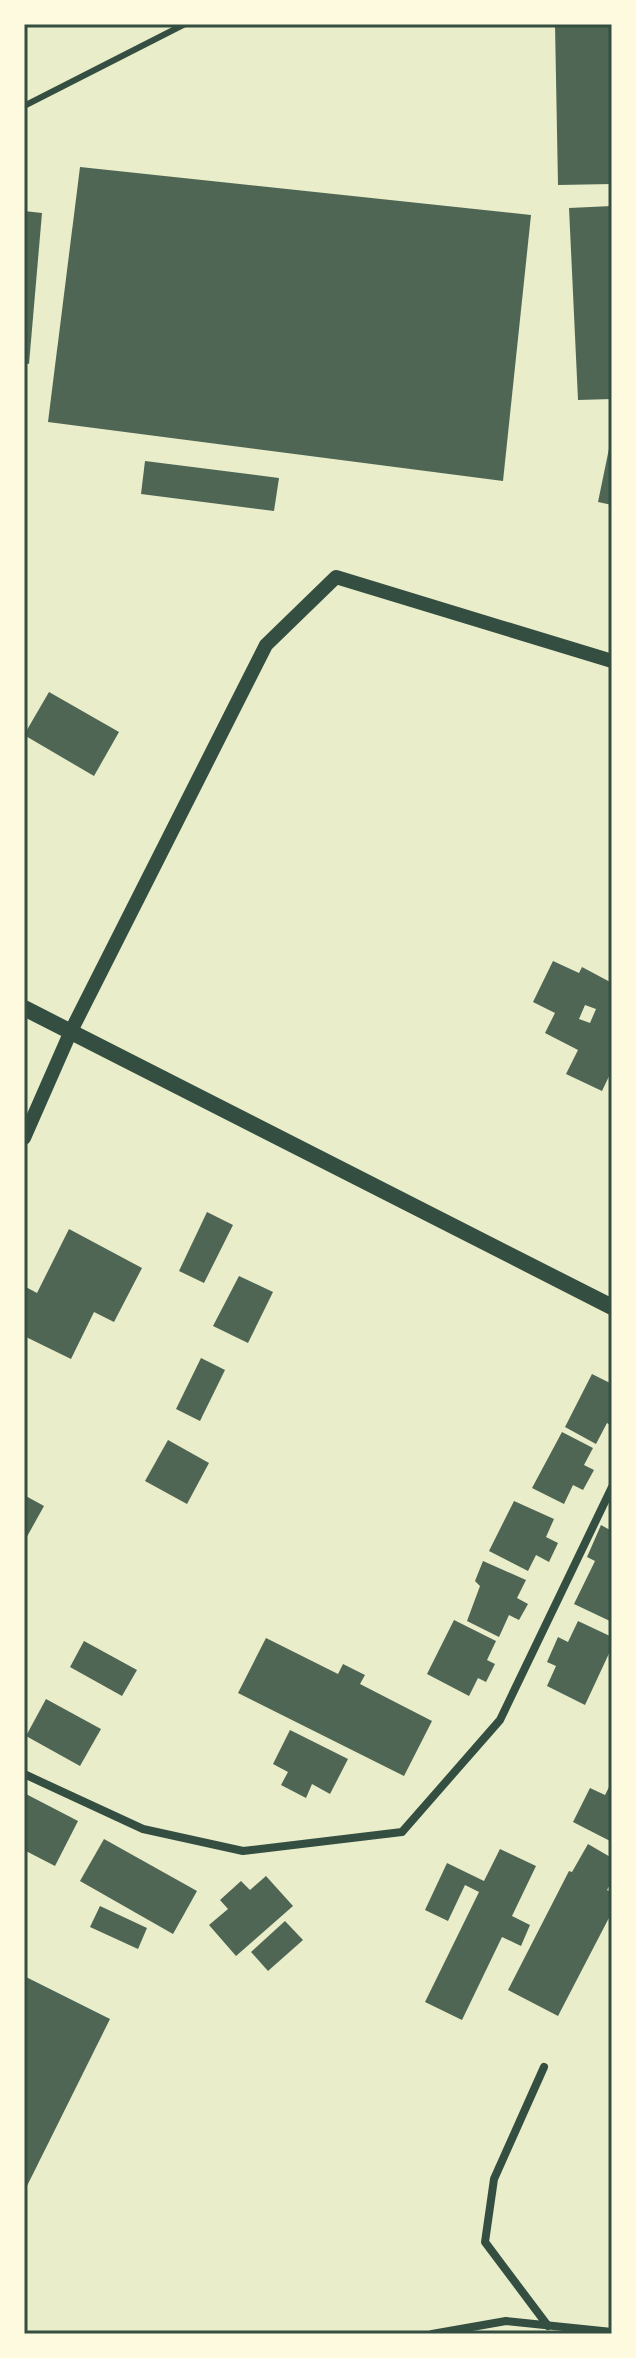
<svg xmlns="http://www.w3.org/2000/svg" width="636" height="2358" font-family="'PT Sans Narrow',sans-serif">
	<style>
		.building { fill: #4f6655; fill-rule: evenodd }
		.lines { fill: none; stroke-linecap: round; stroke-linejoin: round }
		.service { stroke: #344e41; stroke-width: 6 }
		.minor { stroke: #344e41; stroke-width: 8 }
		.tertiary { stroke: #344e41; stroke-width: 14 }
		.secondary { stroke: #344e41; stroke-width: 16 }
		.neatline { fill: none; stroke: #344e41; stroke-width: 3 }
	</style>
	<rect width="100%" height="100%" fill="#e9edc9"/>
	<g class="building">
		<polygon points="555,24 612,24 612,184 558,185"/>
		<polygon points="80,167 531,215 503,481 48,422"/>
		<polygon points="612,206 612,399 578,400 569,208"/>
		<polygon points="24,211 42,213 29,364 24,363"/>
		<polygon points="611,439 612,439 612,505 598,502"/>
		<polygon points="145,461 279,478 274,511 141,494"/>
		<polygon points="49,692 119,732 94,776 24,735"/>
		<path d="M553,961L579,973L582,967L612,983V1070L602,1091L566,1074L578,1050L545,1033L555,1013L533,1002ZM585,1005L596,1009L590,1023L579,1019Z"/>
		<polygon points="207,1212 233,1225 204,1283 179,1271"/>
		<polygon points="69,1229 142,1268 114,1322 94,1312 71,1359 24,1336 24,1286 37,1293"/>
		<polygon points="239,1276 273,1292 248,1343 213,1326"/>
		<polygon points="201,1358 225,1370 200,1421 176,1409"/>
		<polygon points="592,1374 612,1384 612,1426 607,1423 596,1444 565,1427"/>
		<polygon points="562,1432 593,1448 584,1465 594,1470 583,1490 573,1485 564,1504 532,1488"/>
		<polygon points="168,1440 209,1463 187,1504 145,1481"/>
		<polygon points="24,1495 44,1506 24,1542"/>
		<polygon points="514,1501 554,1519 546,1537 558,1543 549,1562 536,1555 528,1571 489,1551"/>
		<polygon points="601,1525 610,1530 612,1525 612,1622 574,1604 595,1561 587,1557"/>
		<polygon points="483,1561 526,1580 517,1598 528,1604 519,1620 509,1615 499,1637 467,1621 480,1586 475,1581"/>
		<polygon points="454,1620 496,1641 487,1660 495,1664 486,1682 478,1678 469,1696 427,1674"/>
		<polygon points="578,1621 612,1637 612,1647 585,1705 547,1686 556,1666 547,1662 558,1637 568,1642"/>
		<polygon points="266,1638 338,1674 343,1664 365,1675 360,1684 432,1721 404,1776 238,1693"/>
		<polygon points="84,1641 137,1670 122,1696 70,1667"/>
		<polygon points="46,1699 101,1729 80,1766 26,1736"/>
		<polygon points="290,1730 348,1759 330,1794 312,1784 306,1798 281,1785 288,1772 273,1764"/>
		<polygon points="612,1781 612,1842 573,1822 590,1788 605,1795"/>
		<polygon points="24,1793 78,1821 55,1866 24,1850"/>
		<polygon points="104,1839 197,1891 173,1934 80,1881"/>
		<polygon points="588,1844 612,1858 612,1881 607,1890 612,1893 612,1912 558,2016 508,1990 569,1871 572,1872"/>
		<polygon points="500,1849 536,1866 512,1916 530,1925 521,1946 502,1937 462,2020 425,2002 479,1892 465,1885 448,1921 425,1910 447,1863 484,1881"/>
		<polygon points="266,1876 293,1906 236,1956 209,1925 228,1909 220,1900 241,1881 250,1890"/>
		<polygon points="100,1906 147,1928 138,1949 90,1927"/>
		<polygon points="285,1921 303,1940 268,1971 251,1952"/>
		<polygon points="24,1976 110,2019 24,2192"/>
	</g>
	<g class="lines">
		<polyline class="service" points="24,106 185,24"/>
		<g class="minor">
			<polyline points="24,1774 143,1829 243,1851 402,1832 500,1720 612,1487"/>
			<polyline points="544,2067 494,2179 485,2242 548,2326"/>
			<polyline points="432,2334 506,2321 612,2332"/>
		</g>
		<polyline class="tertiary" points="24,1138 71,1031 266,645 336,577 612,661"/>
		<polyline class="secondary" points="24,1008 612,1307"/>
	</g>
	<rect width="636" height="2358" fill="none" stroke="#fefae0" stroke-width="52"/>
	<rect x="26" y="26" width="584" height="2306" class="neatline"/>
</svg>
